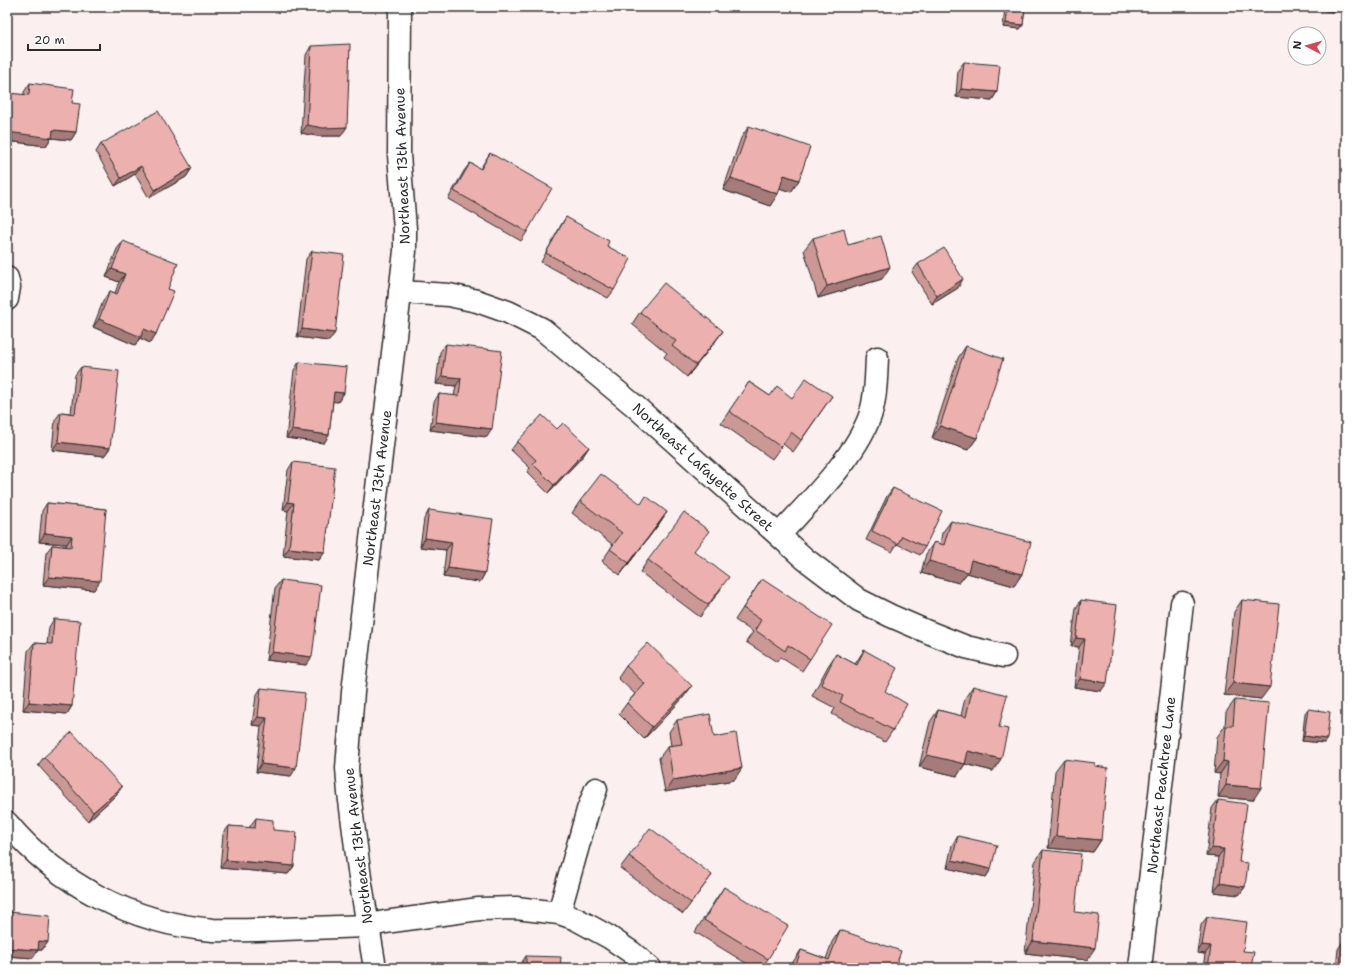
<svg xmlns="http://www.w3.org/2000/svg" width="1353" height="975" font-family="'Shantell Sans',sans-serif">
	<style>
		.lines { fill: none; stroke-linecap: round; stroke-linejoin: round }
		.street-casing { stroke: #2b2b2b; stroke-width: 25 }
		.street { stroke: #fff; stroke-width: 22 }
		.wall { fill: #cb9896; stroke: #2b2b2b }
		.shaded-wall { fill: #a57c7a; stroke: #2b2b2b }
		.building { fill: #ecb1af; stroke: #2b2b2b }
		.labels { text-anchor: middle; stroke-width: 4; stroke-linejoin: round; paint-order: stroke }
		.street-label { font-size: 14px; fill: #2b2b2b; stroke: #fff }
	</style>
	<rect width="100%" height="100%" fill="#fbefef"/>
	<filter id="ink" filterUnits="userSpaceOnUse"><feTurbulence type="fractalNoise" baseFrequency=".025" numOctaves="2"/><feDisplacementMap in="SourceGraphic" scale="8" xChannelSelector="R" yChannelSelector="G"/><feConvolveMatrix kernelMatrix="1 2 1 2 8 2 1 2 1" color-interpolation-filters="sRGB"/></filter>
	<g filter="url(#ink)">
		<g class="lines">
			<g class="street-casing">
				<g id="street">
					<polyline points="7,278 9,287 7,299"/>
					<polyline points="400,292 449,295 477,301 508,312 542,329 636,407 805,559 859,600 891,616 928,632 966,647 1004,656"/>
					<path d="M779,535C810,501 854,459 870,416C876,397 876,378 877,358"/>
					<path d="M7,823C59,885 132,923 213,930C236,931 260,930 283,929C311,928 339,927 367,926L385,922L479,909L516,908L559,913L576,919L609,937L631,952L650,968"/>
					<polyline points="559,913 588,810 596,789"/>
					<polyline points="375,968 360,878 349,793 347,768 353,692 405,251 405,229 399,155 400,7"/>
					<polyline points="1140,968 1182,603"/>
				</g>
			</g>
			<use href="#street" class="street"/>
		</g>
		<g class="wall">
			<polygon points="1005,7 1025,7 1023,25 1020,29 1003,27"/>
			<polygon points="311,46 341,136 317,136 301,133 306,55"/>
			<polygon points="964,62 997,92 992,100 956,97 958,70"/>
			<polygon points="30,83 72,103 76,132 71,140 51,138 46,146 7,141 7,93 24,95 24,92"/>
			<polygon points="749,126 799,180 791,192 780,188 770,206 723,190 741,138"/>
			<polygon points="101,144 192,168 186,177 149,198 135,174 115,186 96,152"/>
			<polygon points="490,153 527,232 521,241 448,199 464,171 470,163 480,169"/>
			<polygon points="566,217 607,246 614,290 608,298 541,262 561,225"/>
			<polygon points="813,238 848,245 882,279 818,298 804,250"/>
			<polygon points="123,241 168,289 156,334 150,343 140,338 135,345 93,327 104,299 110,291 115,293 119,282 106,277 117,249"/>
			<polygon points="312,251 329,341 297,337 306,259"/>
			<polygon points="918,264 958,288 932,304 912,272"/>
			<polygon points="640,312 715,342 687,377 664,357 667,353 632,324"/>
			<polygon points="446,344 487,437 430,430 434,402 439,394 454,396 456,386 436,384 440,352"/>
			<polygon points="966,346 977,438 968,450 932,438 958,358"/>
			<polygon points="299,362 344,393 338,402 333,401 329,435 324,443 286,438 294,370"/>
			<polygon points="81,367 110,448 104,456 52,450 55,420 61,412 71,413 75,375"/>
			<polygon points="749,382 770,396 792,398 832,396 793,452 783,444 772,459 721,423"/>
			<polygon points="557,429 589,447 583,456 548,493 527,472 530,468 511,450 517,442"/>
			<polygon points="293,462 325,552 319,560 283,556 288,511 283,510 288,470"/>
			<polygon points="893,488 925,547 920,555 897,544 892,552 866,540 887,496"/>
			<polygon points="580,501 659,524 620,575 602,561 613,545 572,513"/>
			<polygon points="47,503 106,509 94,590 43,585 46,553 52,545 66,546 67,544 39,542 42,511"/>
			<polygon points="429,510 485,573 480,582 443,577 446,550 420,547 424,519"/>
			<polygon points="951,521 1022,574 1014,586 967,573 959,583 921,573 926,554 934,542 940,544 942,533"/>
			<polygon points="694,551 721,589 700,617 640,572 648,560"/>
			<polygon points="762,579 810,659 802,671 780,657 777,662 746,642 753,632 735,620"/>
			<polygon points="281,580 306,665 266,660 275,588"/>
			<polygon points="1081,600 1101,691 1074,687 1079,647 1071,646 1076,608"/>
			<polygon points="1242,600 1261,699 1224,695 1234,612"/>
			<polygon points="54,619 72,706 67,714 23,710 28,651 34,643 47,644 49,627"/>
			<polygon points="864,650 885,691 893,730 885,742 832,714 835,708 812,696 828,666 836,654 855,664"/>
			<polygon points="626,666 683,698 644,739 619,714 627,703 635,694 618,678"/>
			<polygon points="973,686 999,727 993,771 965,764 957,776 919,767 930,722 938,710 961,716 965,698"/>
			<polygon points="261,688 291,776 256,772 261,726 252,725 256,696"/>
			<polygon points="1235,700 1253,800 1218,797 1220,774 1214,773 1217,737 1225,726 1226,712"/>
			<polygon points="1308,709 1324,743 1302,741 1305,713"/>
			<polygon points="677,720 714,737 734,780 665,792 659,758 668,746 671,746 669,732"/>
			<polygon points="44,757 116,795 88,821 38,765"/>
			<polygon points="1064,759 1101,840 1093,852 1048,848 1055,771"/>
			<polygon points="1218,800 1239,862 1245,887 1239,895 1214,892 1218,857 1206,856 1212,808"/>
			<polygon points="256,818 273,830 294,866 288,874 220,868 223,834 229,826 250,828 250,826"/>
			<polygon points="958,836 991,869 986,877 947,868 952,845"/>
			<polygon points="1043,850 1075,912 1087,960 1025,953 1035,862"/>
			<polygon points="629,856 712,875 683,914 620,868"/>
			<polygon points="724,887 768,959 761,968 754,968 695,932 716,899"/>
			<polygon points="9,912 48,942 42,950 38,950 33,958 7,956 7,915"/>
			<polygon points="1207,917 1243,951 1251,967 1250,968 1203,968 1205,954 1197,953 1201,925"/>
			<polygon points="840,930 895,968 791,968 793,962 801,950 826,959 832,942"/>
			<polygon points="1346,937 1346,968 1336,968 1338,949"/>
			<polygon points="526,956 560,968 518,968"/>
		</g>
		<g class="shaded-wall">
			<polygon points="1303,7 1337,7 1334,12 1302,8"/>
			<polygon points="1006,23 1023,25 1020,29 1003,27"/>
			<polygon points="961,89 997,92 992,100 956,97"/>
			<polygon points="307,125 347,127 341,136 317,136 301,133"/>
			<polygon points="53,130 76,132 71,140 51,138 46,146 7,141 7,132"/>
			<polygon points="141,166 135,174 115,186 121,178"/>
			<polygon points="192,168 186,177 149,198 155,190"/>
			<polygon points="784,175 799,180 791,192 776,187"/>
			<polygon points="731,178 778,194 770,206 723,190"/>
			<polygon points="890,267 882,279 818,298 827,286"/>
			<polygon points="112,269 125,274 119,282 106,277"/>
			<polygon points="963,279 958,288 932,304 937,296"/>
			<polygon points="99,319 144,329 156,334 150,343 140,338 135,345 93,327"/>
			<polygon points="302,329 335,333 329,341 297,337"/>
			<polygon points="723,331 715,342 687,377 696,365"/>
			<polygon points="442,376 461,378 456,386 436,384"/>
			<polygon points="334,392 344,393 338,402 329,401"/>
			<polygon points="436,422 492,429 487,437 430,430"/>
			<polygon points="940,426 977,438 968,450 932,438"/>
			<polygon points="292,430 329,435 324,443 286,438"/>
			<polygon points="58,442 110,448 104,456 52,450"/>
			<polygon points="589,447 583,456 548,493 554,485"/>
			<polygon points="288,502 294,503 288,511 283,510"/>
			<polygon points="667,512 659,524 620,575 629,563"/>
			<polygon points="45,533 72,536 67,544 39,542"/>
			<polygon points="425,538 452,542 446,550 420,547"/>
			<polygon points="289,548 325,552 319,560 283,556"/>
			<polygon points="971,560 1022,574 1014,586 967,573 959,583 921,573 929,561"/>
			<polygon points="448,568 485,573 480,582 443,577"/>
			<polygon points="49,577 100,581 94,590 43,585"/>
			<polygon points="1076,638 1085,639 1079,647 1071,646"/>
			<polygon points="272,652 312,657 306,665 266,660"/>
			<polygon points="1080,679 1107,683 1101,691 1074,687"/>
			<polygon points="1233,683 1270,687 1261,699 1224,695"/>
			<polygon points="692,686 683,698 644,739 652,727"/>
			<polygon points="29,702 72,706 67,714 23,710"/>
			<polygon points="258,717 267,718 261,726 252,725"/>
			<polygon points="1304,736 1327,739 1324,743 1302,741"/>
			<polygon points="968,751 1001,759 993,771 965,764 957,776 919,767 927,755"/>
			<polygon points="1223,761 1228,762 1220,774 1214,773"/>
			<polygon points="261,764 296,768 291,776 256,772"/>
			<polygon points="742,768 734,780 665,792 673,780"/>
			<polygon points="1226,785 1261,788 1253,800 1218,797"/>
			<polygon points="122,787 116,795 88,821 93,812"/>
			<polygon points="1056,836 1101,840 1093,852 1048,848"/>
			<polygon points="1212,848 1224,849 1218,857 1206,856"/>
			<polygon points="226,860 294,866 288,874 220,868"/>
			<polygon points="952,860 991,869 986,877 947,868"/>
			<polygon points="1220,883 1245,887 1239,895 1214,892"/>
			<polygon points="39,941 48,942 42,950 34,950"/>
			<polygon points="1033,941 1095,948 1087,960 1025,953"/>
			<polygon points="1202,945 1211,946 1205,954 1197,953"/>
			<polygon points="7,948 38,950 33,958 7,956"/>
			<polygon points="1242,965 1251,967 1250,968 1240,968"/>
		</g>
		<g class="building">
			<polygon points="1008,7 1025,7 1023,25 1006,23"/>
			<polygon points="350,44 347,127 323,128 307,125 311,46"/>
			<polygon points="964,62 1000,65 997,92 961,89"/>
			<polygon points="30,83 74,89 72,103 80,104 76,132 53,130 52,138 7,132 7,93 29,95"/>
			<polygon points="158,111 192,168 155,190 141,166 121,178 101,144"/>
			<polygon points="749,126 810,147 799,180 784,175 778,194 731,178"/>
			<polygon points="490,153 552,188 527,232 454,191 470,163 481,169"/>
			<polygon points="566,217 609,241 607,246 631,259 614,290 546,253"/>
			<polygon points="844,229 848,245 881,236 890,267 827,286 813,238"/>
			<polygon points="123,241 178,263 168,289 174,291 156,334 144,329 141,337 99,319 110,291 117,294 125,274 112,269"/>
			<polygon points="944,248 963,279 937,296 918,264"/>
			<polygon points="312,251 344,255 335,333 302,329"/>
			<polygon points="664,283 723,331 696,365 672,346 676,341 640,312"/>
			<polygon points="446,344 502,351 492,429 436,422 439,394 459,396 461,378 442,376"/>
			<polygon points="966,346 1003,359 977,438 940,426"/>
			<polygon points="299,362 347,367 344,393 334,392 329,435 292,430"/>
			<polygon points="81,367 119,371 110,448 58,442 61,412 75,414"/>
			<polygon points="806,378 832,396 801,440 791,432 781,447 729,411 749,382 770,396 777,386 792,398"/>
			<polygon points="542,415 557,429 563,423 589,447 554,485 533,464 536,460 517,442"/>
			<polygon points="293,462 335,467 325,552 289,548 294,503 288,502"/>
			<polygon points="601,474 641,504 646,496 667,512 629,563 610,549 622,533 580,501"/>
			<polygon points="893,488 942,511 925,547 902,536 898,544 872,531"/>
			<polygon points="47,503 106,509 100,581 49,577 52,545 71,547 72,536 45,533"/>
			<polygon points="429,510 493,519 485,573 448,568 452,542 425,538"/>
			<polygon points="684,512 709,531 694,551 729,577 708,605 648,560"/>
			<polygon points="951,521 1031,542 1022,574 971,560 968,572 929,561 934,542 944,545"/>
			<polygon points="762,579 832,625 810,659 788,645 785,651 755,630 761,620 743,608"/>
			<polygon points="281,580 321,585 312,657 272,652"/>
			<polygon points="1081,600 1117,605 1107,683 1080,679 1085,639 1076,638"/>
			<polygon points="1242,600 1279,604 1270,687 1233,683"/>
			<polygon points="54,619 80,621 72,706 29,702 34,643 52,644"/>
			<polygon points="648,643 692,686 652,727 627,703 645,684 626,666"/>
			<polygon points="864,650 897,668 885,691 907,704 893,730 840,702 843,696 821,684 836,654 857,665"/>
			<polygon points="973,686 1007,695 999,727 1008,729 1001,759 968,751 965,764 927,755 938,710 966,717"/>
			<polygon points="261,688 305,693 296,768 261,764 267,718 258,717"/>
			<polygon points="1235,700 1269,703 1261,788 1226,785 1228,762 1223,761 1226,726 1233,726"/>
			<polygon points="1308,709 1330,712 1327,739 1304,736"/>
			<polygon points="710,714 714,737 736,733 742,768 673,780 668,746 682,744 677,720"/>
			<polygon points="72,732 122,787 93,812 44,757"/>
			<polygon points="1064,759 1095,763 1095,766 1108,768 1101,840 1056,836"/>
			<polygon points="1218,800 1247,804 1239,862 1248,863 1245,887 1220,883 1224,849 1212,848"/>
			<polygon points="256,818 273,820 273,830 297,832 294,866 226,860 229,826 255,828"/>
			<polygon points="650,828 712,875 691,903 629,856"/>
			<polygon points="958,836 997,845 991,869 952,860"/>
			<polygon points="1043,850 1081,854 1075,912 1099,915 1095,948 1033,941"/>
			<polygon points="724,887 788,926 768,959 704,920"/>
			<polygon points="9,912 50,916 48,942 39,941 38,950 7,948"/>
			<polygon points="1207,917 1247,922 1243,951 1254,952 1251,967 1242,965 1242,968 1208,968 1211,946 1202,945"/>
			<polygon points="840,930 901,951 895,968 795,968 801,950 829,960"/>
			<polygon points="1346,939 1346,968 1343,968"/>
			<polygon points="526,956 561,957 560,968 526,968"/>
			<rect x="7" y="961" width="4" height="7"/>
		</g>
	</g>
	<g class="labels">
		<g class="street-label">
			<text transform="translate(402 166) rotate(-92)" y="5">Northeast 13th Avenue</text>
			<text transform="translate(703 467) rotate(42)" y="5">Northeast Lafayette Street</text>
			<text transform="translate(377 488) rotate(-83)" y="5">Northeast 13th Avenue</text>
			<text transform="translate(1161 785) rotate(-84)" y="5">Northeast Peachtree Lane</text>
			<text transform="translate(358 846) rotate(-97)" y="5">Northeast 13th Avenue</text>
		</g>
	</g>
	<rect width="1353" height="975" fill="none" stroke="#fff" stroke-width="24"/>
	<rect x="12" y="12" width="1329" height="951" fill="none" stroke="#2b2b2b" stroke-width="1.5" filter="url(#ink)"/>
	<g transform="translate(1307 46) rotate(276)"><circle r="19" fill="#ffffff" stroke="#aaaaaa"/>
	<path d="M0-3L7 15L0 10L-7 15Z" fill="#d1495b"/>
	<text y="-6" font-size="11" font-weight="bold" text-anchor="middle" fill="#2b2b2b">N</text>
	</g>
	<path d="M28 44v6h72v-6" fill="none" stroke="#2b2b2b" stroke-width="2"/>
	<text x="34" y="44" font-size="12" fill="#2b2b2b" stroke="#ffffff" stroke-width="3" paint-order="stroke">20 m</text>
</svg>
